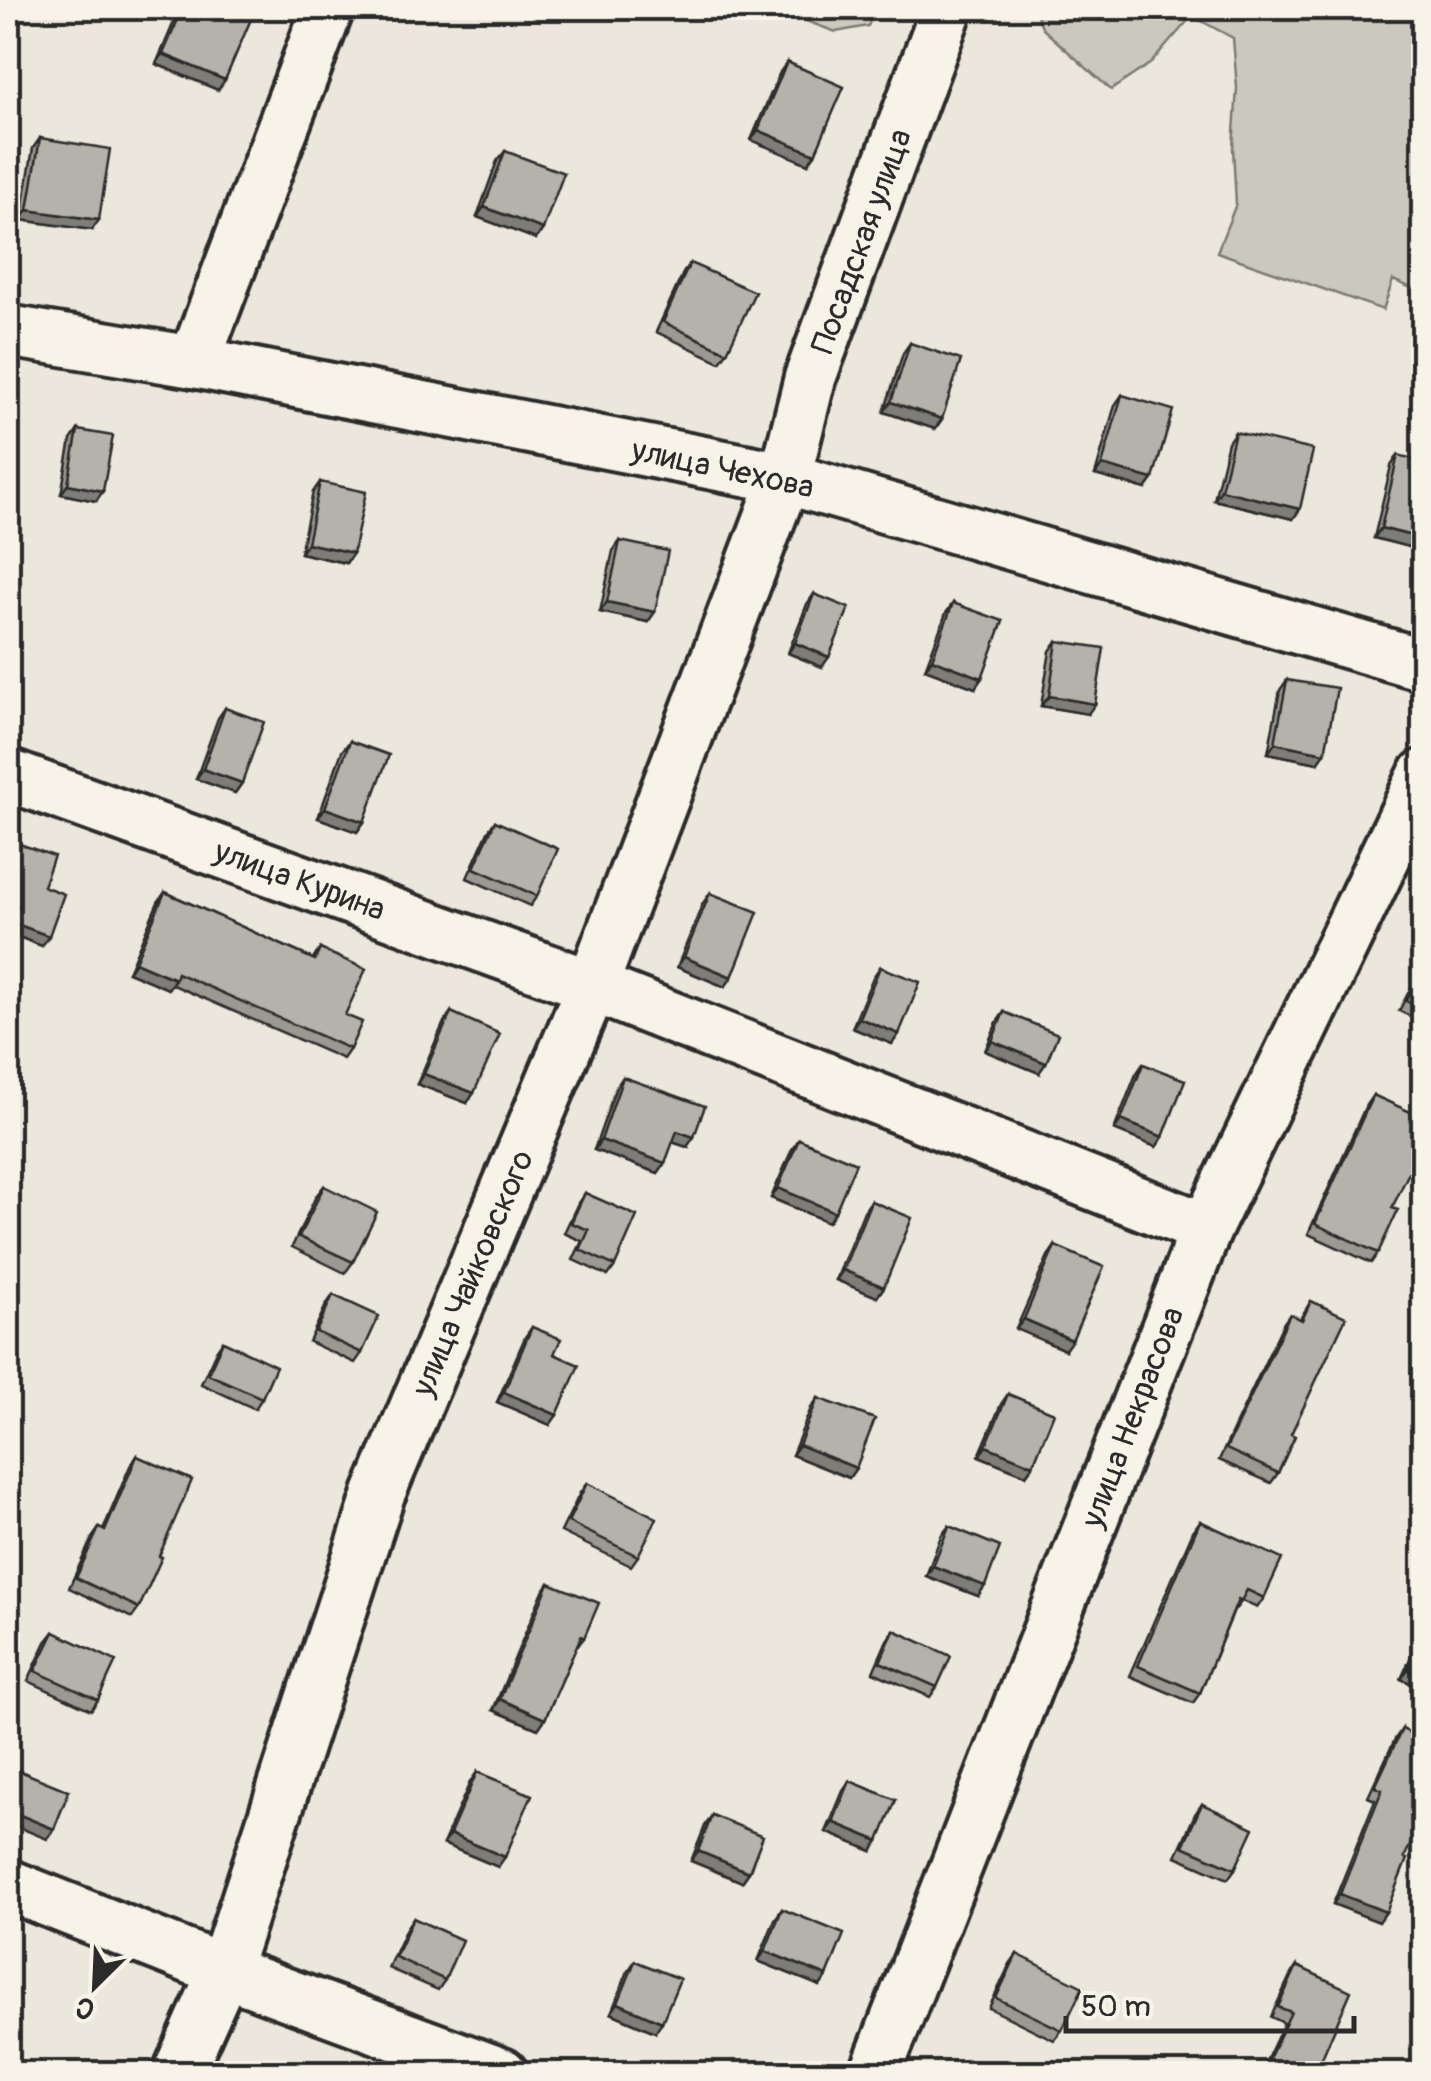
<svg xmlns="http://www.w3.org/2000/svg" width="1431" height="2081" font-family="Pangolin,sans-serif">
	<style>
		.green { fill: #cbc8bf; stroke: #7b7a75; stroke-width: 2.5 }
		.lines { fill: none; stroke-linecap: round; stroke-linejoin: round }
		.minor-casing { stroke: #2b2b2b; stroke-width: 58 }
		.minor { stroke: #f7f3e8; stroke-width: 50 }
		.wall { fill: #9c9993; stroke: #2b2b2b; stroke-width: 2.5 }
		.shaded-wall { fill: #7f7d78; stroke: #2b2b2b; stroke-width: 2.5 }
		.building { fill: #b5b2ab; stroke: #2b2b2b; stroke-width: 2.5 }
		.labels { text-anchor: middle; stroke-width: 9; stroke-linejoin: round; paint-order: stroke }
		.street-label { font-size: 32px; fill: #2b2b2b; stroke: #f7f3e8 }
	</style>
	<rect width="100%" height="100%" fill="#ebe7dd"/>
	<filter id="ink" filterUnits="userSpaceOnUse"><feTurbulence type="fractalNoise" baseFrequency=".01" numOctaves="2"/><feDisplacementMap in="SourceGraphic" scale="20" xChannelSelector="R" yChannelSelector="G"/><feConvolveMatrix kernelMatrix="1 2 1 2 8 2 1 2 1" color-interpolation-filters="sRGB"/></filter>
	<g filter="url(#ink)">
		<g class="green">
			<polygon points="770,8 876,8 868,26 836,32"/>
			<polygon points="1034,8 1423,8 1423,293 1393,280 1383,310 1217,252 1236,204 1233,148 1237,88 1233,38 1192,16 1151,63 1111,90 1043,29"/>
		</g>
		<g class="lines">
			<g class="minor-casing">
				<g id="minor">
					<polyline points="8,331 194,362 785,478 1424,665"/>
					<polyline points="194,362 328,8"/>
					<polyline points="8,775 592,986 1206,1229"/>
					<polyline points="8,1885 224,1971 502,2074"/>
					<polyline points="178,2074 224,1971 379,1494 592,986 785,478 810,378 947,8"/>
					<polyline points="875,2074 1206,1229 1424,775"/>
				</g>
			</g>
			<use href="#minor" class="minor"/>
		</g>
		<g class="wall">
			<polygon points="180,8 243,8 218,90 156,64"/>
			<polygon points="787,62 808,164 751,140 780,72"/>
			<polygon points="40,138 92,230 21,220 33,148"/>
			<polygon points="505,151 543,229 536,239 477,217 497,161"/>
			<polygon points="690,263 727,352 720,362 656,332 683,273"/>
			<polygon points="910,343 942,419 935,429 884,412 903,353"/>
			<polygon points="1122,395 1153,479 1146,489 1095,475 1115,405"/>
			<polygon points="78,430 96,501 61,494 71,440"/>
			<polygon points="1235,432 1300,509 1293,519 1214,500 1228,442"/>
			<polygon points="1398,455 1424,551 1374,538 1391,466"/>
			<polygon points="320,482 353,553 346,563 300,553 313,492"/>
			<polygon points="620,541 648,622 600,612 613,551"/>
			<polygon points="814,594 822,667 788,653 807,604"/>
			<polygon points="953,603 975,688 925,669 946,613"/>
			<polygon points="1057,641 1088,714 1041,706 1050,651"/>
			<polygon points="1287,680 1318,763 1268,753 1280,690"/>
			<polygon points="225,708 242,783 235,793 196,779 218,718"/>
			<polygon points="350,741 364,822 357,832 318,818 342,751"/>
			<polygon points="495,821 537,896 530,906 467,878 488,831"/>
			<polygon points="8,840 43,886 42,946 8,933 8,924 11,915 8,914"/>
			<polygon points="165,892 313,959 320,949 345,1015 350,1049 343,1059 171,984 168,989 128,972 158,902"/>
			<polygon points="710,893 725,987 677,967 703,903"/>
			<polygon points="1424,962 1424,1023 1399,1011"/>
			<polygon points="880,967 899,1034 892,1044 852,1028 873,977"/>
			<polygon points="451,1012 467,1103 417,1084 444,1022"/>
			<polygon points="1004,1012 1039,1073 985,1051 997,1022"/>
			<polygon points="1143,1064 1163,1137 1156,1147 1114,1130 1136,1074"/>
			<polygon points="623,1077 687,1147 672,1142 665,1163 658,1173 594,1150 616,1087"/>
			<polygon points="1373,1095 1392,1208 1378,1253 1371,1263 1308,1234 1366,1105"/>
			<polygon points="799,1139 835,1212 828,1222 771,1198 792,1149"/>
			<polygon points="324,1186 353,1262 345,1273 292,1247 316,1196"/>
			<polygon points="585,1193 615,1266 608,1276 573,1260 582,1241 564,1233 578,1203"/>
			<polygon points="871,1201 884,1287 877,1297 836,1280 864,1211"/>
			<polygon points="1055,1246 1065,1350 1016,1329 1048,1256"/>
			<polygon points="333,1295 362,1353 355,1363 309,1342 326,1305"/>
			<polygon points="1311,1301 1278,1473 1271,1483 1219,1460 1283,1324 1290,1314 1300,1319"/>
			<polygon points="532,1327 554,1354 550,1425 497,1402 525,1337"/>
			<polygon points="223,1341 262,1398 255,1409 201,1384 216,1351"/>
			<polygon points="1008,1394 1033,1465 1026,1475 979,1456 1001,1404"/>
			<polygon points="818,1398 856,1468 849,1478 792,1455 811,1408"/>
			<polygon points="137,1456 139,1608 132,1618 69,1588 92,1538 99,1528 103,1530 130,1466"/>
			<polygon points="587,1483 638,1556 631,1566 561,1532 580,1493"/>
			<polygon points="1200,1521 1264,1598 1257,1608 1242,1601 1234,1611 1200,1693 1193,1703 1130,1676 1193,1531"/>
			<polygon points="949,1526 978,1596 926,1576 941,1536"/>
			<polygon points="549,1583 584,1638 576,1648 545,1719 538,1729 493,1710 542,1593"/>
			<polygon points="1424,1627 1424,1689 1401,1679"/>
			<polygon points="894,1630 937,1687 930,1697 873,1672 887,1640"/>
			<polygon points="54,1632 98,1700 91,1710 28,1681 46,1642"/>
			<polygon points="1402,1729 1404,1858 1379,1922 1333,1904 1375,1800 1368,1797 1395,1739"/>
			<polygon points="477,1772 498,1867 443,1844 470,1782"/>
			<polygon points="850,1781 872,1851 826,1832 843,1791"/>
			<polygon points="1202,1804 1235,1869 1228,1879 1176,1856 1195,1814"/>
			<polygon points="712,1815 749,1872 742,1882 691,1861 705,1826"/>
			<polygon points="782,1909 827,1976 820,1986 758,1961 775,1919"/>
			<polygon points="413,1918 445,1980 438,1990 388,1968 406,1928"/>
			<polygon points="1017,1954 1062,2030 1054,2040 989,2008 1010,1964"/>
			<polygon points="635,1961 655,2032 611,2013 628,1971"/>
			<polygon points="1297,1966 1315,2074 1260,2074 1284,2023 1271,2017 1290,1976"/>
		</g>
		<g class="shaded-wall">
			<polygon points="163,54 225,80 218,90 156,64"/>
			<polygon points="758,130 815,154 808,164 751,140"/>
			<polygon points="484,207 543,229 536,239 477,217"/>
			<polygon points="28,210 99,220 92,230 21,220"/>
			<polygon points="891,402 942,419 935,429 884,412"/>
			<polygon points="1102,465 1153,479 1146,489 1095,475"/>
			<polygon points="68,484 103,491 96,501 61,494"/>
			<polygon points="1221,490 1300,509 1293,519 1214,500"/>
			<polygon points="1381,528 1424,539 1424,551 1374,538"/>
			<polygon points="307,543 353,553 346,563 300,553"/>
			<polygon points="607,602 655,612 648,622 600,612"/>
			<polygon points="795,643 829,657 822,667 788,653"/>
			<polygon points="932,659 982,678 975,688 925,669"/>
			<polygon points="1049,696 1095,704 1088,714 1041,706"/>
			<polygon points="1275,743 1325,753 1318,763 1268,753"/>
			<polygon points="203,769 242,783 235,793 196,779"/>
			<polygon points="325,808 364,822 357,832 318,818"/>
			<polygon points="8,901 18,905 11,915 8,914"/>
			<polygon points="11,922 49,936 42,946 8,933 8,928"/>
			<polygon points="684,957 732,977 725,987 677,967"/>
			<polygon points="135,962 175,979 168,989 128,972"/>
			<polygon points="859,1018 899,1034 892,1044 852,1028"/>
			<polygon points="992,1041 1046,1063 1039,1073 985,1051"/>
			<polygon points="424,1074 474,1093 467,1103 417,1084"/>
			<polygon points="1121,1120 1163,1137 1156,1147 1114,1130"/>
			<polygon points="677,1131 694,1137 687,1147 669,1141"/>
			<polygon points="601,1140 665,1163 658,1173 594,1150"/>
			<polygon points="778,1188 835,1212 828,1222 771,1198"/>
			<polygon points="843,1270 884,1287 877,1297 836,1280"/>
			<polygon points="1024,1319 1072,1340 1065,1350 1016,1329"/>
			<polygon points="504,1392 557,1415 550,1425 497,1402"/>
			<polygon points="799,1445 856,1468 849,1478 792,1455"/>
			<polygon points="986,1446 1033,1465 1026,1475 979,1456"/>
			<polygon points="933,1566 985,1586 978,1596 926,1576"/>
			<polygon points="1408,1669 1424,1676 1424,1689 1401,1679"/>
			<polygon points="500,1699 545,1719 538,1729 493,1710"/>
			<polygon points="8,1810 54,1829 47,1839 8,1823"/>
			<polygon points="833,1822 879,1841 872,1851 826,1832"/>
			<polygon points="450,1834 505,1857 498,1867 443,1844"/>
			<polygon points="698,1851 749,1872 742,1882 691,1861"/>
			<polygon points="1340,1894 1386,1912 1379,1922 1333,1904"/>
			<polygon points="765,1951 827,1976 820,1986 758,1961"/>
			<polygon points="618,2003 662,2022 655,2032 611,2013"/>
		</g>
		<g class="building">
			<polygon points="183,8 243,8 254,12 225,80 163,54"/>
			<polygon points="787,62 844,87 815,154 758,130"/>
			<polygon points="40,138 110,149 99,220 28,210"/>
			<polygon points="505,151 564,173 543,229 484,207"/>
			<polygon points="690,263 755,292 727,352 663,322"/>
			<polygon points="910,343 961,360 942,419 891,402"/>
			<polygon points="1122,395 1173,410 1153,479 1102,465"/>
			<polygon points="78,430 113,436 103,491 68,484"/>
			<polygon points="1235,432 1313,450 1300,509 1221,490"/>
			<polygon points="1398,455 1424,462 1424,539 1381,528"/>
			<polygon points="320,482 366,492 353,553 307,543"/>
			<polygon points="620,541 668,551 655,612 607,602"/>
			<polygon points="814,594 849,608 829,657 795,643"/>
			<polygon points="953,603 1003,621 982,678 932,659"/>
			<polygon points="1057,641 1104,648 1095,704 1049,696"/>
			<polygon points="8,649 12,652 8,662"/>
			<polygon points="1287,680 1337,688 1325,753 1275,743"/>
			<polygon points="225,708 264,722 242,783 203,769"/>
			<polygon points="350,741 389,755 364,822 325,808"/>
			<polygon points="495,821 558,849 537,896 474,868"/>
			<polygon points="8,840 54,856 43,886 64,894 49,936 11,922 18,905 8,901"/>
			<polygon points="165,892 315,960 320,949 366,969 345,1015 362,1022 350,1049 177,973 175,979 135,962"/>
			<polygon points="710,893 758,912 732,977 684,957"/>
			<polygon points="1424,964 1424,1010 1406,1001"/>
			<polygon points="880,967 920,982 899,1034 859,1018"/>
			<polygon points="451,1012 500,1034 474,1093 424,1074"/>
			<polygon points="1004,1012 1058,1034 1046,1063 992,1041"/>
			<polygon points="1143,1064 1185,1080 1163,1137 1121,1120"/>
			<polygon points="623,1077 705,1106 694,1137 677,1131 665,1163 601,1140"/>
			<polygon points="1373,1095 1424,1118 1424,1141 1392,1208 1398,1210 1378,1253 1315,1224"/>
			<polygon points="799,1139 856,1163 835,1212 778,1188"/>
			<polygon points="324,1186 377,1212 353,1262 299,1237"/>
			<polygon points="585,1193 637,1216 615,1266 580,1250 589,1230 571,1223"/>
			<polygon points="871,1201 912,1218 884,1287 843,1270"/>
			<polygon points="1055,1246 1104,1267 1072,1340 1024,1319"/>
			<polygon points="333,1295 379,1316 362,1353 316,1332"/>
			<polygon points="1311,1301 1346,1317 1291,1434 1295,1436 1278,1473 1226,1449 1290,1314 1302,1320"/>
			<polygon points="532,1327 561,1339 554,1354 579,1365 557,1415 504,1392"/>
			<polygon points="223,1341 276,1366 262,1398 208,1374"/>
			<polygon points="1008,1394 1054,1413 1033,1465 986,1446"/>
			<polygon points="818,1398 875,1419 856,1468 799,1445"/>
			<polygon points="137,1456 192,1480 159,1556 162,1557 139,1608 76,1578 99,1528 105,1531"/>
			<polygon points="587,1483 657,1518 638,1556 568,1522"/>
			<polygon points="1200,1521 1282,1559 1264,1598 1247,1590 1241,1601 1238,1600 1200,1693 1138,1666"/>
			<polygon points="949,1526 1000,1547 985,1586 933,1566"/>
			<polygon points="549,1583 599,1603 584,1638 581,1636 545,1719 500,1699"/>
			<polygon points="894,1630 951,1656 937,1687 880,1662"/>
			<polygon points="54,1632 116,1661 98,1700 35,1671"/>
			<polygon points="1424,1632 1424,1676 1408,1669"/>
			<polygon points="1402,1729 1424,1739 1424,1816 1404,1858 1407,1859 1386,1912 1340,1894 1382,1790 1375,1787"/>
			<polygon points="8,1766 69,1791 54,1829 8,1810"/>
			<polygon points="477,1772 532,1795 505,1857 450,1834"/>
			<polygon points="850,1781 896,1800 879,1841 833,1822"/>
			<polygon points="1202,1804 1254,1828 1235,1869 1183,1846"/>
			<polygon points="712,1815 763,1836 749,1872 698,1851"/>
			<polygon points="782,1909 844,1934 827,1976 765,1951"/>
			<polygon points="413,1918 462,1940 445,1980 395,1957"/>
			<polygon points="1017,1954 1083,1987 1062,2030 996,1998"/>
			<polygon points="635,1961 680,1979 662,2022 618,2003"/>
			<polygon points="1297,1966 1351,1991 1315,2074 1262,2074 1291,2012 1278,2007"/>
			<polygon points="965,2067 979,2074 962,2074"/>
		</g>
	</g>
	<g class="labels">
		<g class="street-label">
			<text transform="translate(861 241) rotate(-70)" y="11">Посадская улица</text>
			<text transform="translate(723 468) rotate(12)" y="11">улица Чехова</text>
			<text transform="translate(300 880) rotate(20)" y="11">улица Курина</text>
			<text transform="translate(472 1273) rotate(-67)" y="11">улица Чайковского</text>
			<text transform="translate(1132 1417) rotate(-69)" y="11">улица Некрасова</text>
		</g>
	</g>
	<rect width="1431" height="2081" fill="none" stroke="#f7f3e8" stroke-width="40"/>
	<rect x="20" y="20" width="1391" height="2041" fill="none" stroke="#2b2b2b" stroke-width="4" filter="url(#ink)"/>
	<g transform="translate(95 1986) rotate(204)" stroke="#f7f3e8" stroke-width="8" paint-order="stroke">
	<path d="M0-8L18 38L0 25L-18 38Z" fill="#2b2b2b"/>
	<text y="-15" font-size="28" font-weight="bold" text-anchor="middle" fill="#2b2b2b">С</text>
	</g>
	<path d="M1066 2016v15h288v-15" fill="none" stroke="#2b2b2b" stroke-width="5"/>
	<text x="1081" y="2016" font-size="30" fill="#2b2b2b" stroke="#f7f3e8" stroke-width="8" paint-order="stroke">50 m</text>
</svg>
